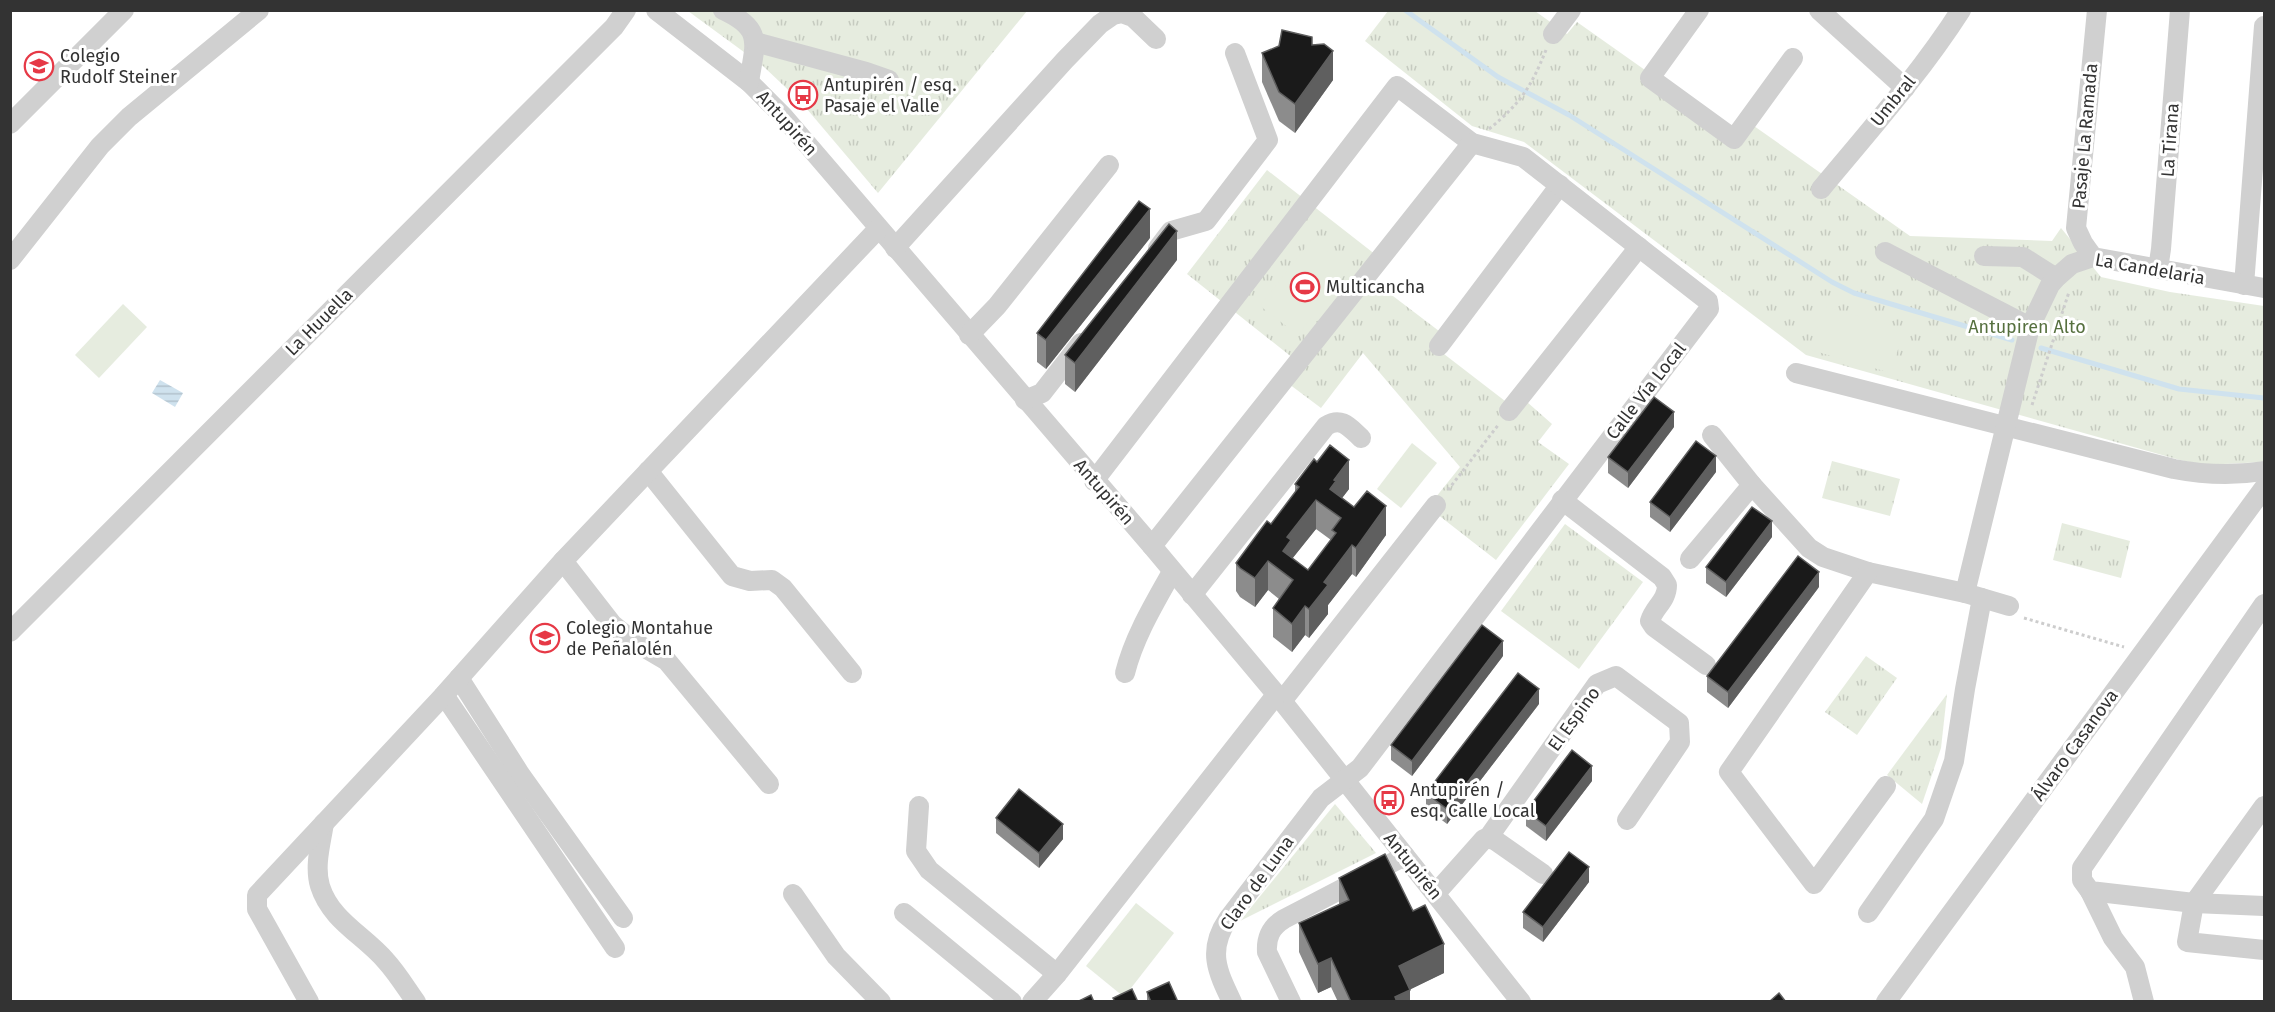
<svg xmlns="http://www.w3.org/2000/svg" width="2275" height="1012" font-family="'Fira Sans',sans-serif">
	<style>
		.grass { fill: url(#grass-tufts) }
		.pitch { fill: #e6ecdf }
		.water { fill: url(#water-rules) }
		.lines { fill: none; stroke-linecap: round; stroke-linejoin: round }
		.stream { stroke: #cfe2ee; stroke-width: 5 }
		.path { stroke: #cdcdcd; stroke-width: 3; stroke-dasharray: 3 3; stroke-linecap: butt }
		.minor { stroke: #d0d0d0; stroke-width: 20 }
		.wall { fill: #8c8c8c; fill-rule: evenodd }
		.shaded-wall { fill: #5f5f5f }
		.building { fill: #1a1a1a; stroke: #5f5f5f; stroke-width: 1.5; fill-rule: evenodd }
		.labels { text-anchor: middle; stroke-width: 6; stroke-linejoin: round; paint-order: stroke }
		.poi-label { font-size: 18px; fill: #333; stroke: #fff; text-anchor: start }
		.street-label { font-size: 18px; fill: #333; stroke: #fff }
		.park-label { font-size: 18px; fill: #56703f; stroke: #fff }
	</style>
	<defs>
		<pattern id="grass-tufts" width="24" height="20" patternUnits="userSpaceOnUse" patternTransform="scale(1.5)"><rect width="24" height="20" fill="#e6ecdf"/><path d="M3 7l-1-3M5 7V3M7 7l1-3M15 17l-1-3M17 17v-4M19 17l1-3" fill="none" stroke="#c6cbc0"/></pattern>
		<pattern id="water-rules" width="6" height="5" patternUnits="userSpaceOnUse" patternTransform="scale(1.5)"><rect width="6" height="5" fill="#cfe2ee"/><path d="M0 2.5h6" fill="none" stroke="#b2c2cd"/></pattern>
	</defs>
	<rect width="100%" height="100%" fill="#fff"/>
	<g class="grass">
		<polygon points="688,11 1027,11 878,193 801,102 763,66"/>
		<polygon points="1388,11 1535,11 1567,34 1577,22 1744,140 1754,126 1910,236 2052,241 2061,228 2101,277 2170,292 2264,306 2264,462 2205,465 2180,460 1806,355 1524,142 1472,126 1365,41"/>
		<polygon points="1267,170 1376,255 1364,274 1439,331 1431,344 1518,411 1527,402 1552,424 1538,442 1569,464 1496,560 1428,507 1460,467 1363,353 1321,408 1289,384 1303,366 1187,274"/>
		<polygon points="1832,461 1900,479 1890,516 1822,498"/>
		<polygon points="2062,523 2130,541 2121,578 2053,560"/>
		<polygon points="1565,524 1643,582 1579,669 1501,611"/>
		<polygon points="1866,656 1897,678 1857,735 1825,712"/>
		<polygon points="1947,694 1941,748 1922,804 1887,775"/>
		<polygon points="1335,804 1376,853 1240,921"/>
	</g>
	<g class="pitch">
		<polygon points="1312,239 1350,268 1298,335 1260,306"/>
		<polygon points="123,304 147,327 99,378 75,355"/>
		<polygon points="1823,306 1904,329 1891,373 1811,350"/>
		<polygon points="1412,443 1437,463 1401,508 1377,489"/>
		<polygon points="1136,903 1174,933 1124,997 1086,966"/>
	</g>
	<polygon class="water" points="160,380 183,393 175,407 152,393"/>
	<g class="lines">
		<g class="stream">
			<polyline points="1405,10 1498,77 1569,115 1832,282 1854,293 2012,340"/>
			<polyline points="2041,348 2179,389 2264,398"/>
		</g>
		<g class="path">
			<path d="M1489,129C1521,103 1531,87 1546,50"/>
			<polyline points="2032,405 2069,292"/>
			<polyline points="1448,490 1499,424"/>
			<polyline points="2024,618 2124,647"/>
		</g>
		<g class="minor">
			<polyline points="656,10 749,82 783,116 1152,546 1282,701 1521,1002"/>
			<path d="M723,10C764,29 755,43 749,82"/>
			<polyline points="1699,10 1650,78 1734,139 1793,58"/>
			<polyline points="1819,10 1905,88"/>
			<polyline points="1553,34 1571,10"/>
			<polyline points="755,42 866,72 889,80"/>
			<polyline points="10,124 124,10"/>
			<path d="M1821,189C1869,131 1920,74 1961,10"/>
			<polyline points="895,248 1065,60 1100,24 1113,15 1122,13 1133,17 1156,39"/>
			<polyline points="1158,248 1171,231 1206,221 1268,140 1235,53"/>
			<polyline points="1885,252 2030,327"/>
			<polyline points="1984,256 2023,257 2056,278"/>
			<polyline points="2093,257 2083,243 2076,228 2097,10"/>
			<polyline points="10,260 100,146 129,117 259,10"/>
			<polyline points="2158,269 2161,249 2180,10"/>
			<polyline points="2244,285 2264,26"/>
			<polyline points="969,335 997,306 1109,165"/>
			<polyline points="1439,346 1560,185"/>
			<path d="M1796,373L2174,469C2205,475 2233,476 2264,471"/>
			<polyline points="1025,400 1042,393 1081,343"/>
			<polyline points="1509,411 1639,247"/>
			<polyline points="1712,435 1752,485 1809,548 1823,557 1868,572 1965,593"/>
			<polyline points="648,471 732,576 750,581 772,580 783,588 852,673"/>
			<path d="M1094,481L1397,86L1472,143L1523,157L1708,301L1709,309L1360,768L1321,798L1228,919C1207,950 1217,971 1232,1002"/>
			<path d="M1562,500L1662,577L1667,585C1667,601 1654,607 1650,621L1654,627L1706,665"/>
			<polyline points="1152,546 1472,143"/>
			<polyline points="1690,559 1752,485"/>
			<polyline points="563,561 612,624 633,641 667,661 769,784"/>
			<polyline points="1868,572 1729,772 1814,884 1886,786"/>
			<path d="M1192,595L1326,426C1342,416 1350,428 1361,438"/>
			<polyline points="2264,604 2082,868 2082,880 2090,891 2194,903 2264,906"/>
			<polyline points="2009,606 1965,593 2030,327 2050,285 2056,278 2072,264 2093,257 2264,288"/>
			<polyline points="10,632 614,27 626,10"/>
			<path d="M1125,673C1134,637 1154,604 1172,572"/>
			<polyline points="459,678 520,774 623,918"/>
			<polyline points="444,695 615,948"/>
			<polyline points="1282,701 1436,505"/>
			<polyline points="919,806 916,851 929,870 1057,974"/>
			<polyline points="2264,806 2194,903 2187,942 2264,950"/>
			<path d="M324,823C321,843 314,866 320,886C331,921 364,935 386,961C397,973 406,988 416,1002"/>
			<polyline points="1488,838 1597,684 1616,676 1679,723 1680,742 1627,820"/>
			<polyline points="2090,891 2113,938 2135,967 2144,1002"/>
			<polyline points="1436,893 1484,839 1488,838 1496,841 1543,874"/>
			<polyline points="793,894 836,956 881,1002"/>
			<polyline points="904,913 1012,1002"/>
			<polyline points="1868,913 1934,819 1954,761 1965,689 1982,598"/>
			<polyline points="309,1002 257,909 257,895 444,695 563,561 878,229"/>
			<polyline points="1032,1002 1057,974 1276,695"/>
			<path d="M1291,1002L1267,952C1266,937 1271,927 1284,919L1405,856"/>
			<polyline points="1886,1002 2264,488"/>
		</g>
	</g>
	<g class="wall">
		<polygon points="1312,45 1333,80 1295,133 1279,121 1262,82 1262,53"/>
		<polygon points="1150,238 1046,369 1037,362 1037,333"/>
		<polygon points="1177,260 1075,392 1065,384 1065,355"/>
		<polygon points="1674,427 1628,488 1608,473 1608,457"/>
		<polygon points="1716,472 1670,532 1650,517 1650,502"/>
		<path d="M1295,484L1349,489L1342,498L1386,535L1356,577L1352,574L1328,605V614L1309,638L1305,635L1292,652L1273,637V608L1279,599L1268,590L1255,607L1240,597L1236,591V563L1271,524L1295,493ZM1316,529L1331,540L1308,570L1292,559Z"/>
		<polygon points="1772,537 1726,597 1706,583 1706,567"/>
		<polygon points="1819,587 1728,708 1707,692 1707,676"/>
		<polygon points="1503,656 1412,776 1391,760 1391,745"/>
		<polygon points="1539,704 1447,824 1426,808 1426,793"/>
		<polygon points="1592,781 1546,841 1526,826 1526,811"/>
		<polygon points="996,818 1063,839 1039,868 996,833"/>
		<polygon points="1339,878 1413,911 1444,973 1410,989 1410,1002 1338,1002 1331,987 1318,993 1299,952 1299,923 1339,905"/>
		<polygon points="1589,882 1543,942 1523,928 1523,912"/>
		<polygon points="1147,992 1178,1002 1147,1002"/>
	</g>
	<g class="shaded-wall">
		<polygon points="1333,51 1333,80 1295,133 1295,104"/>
		<polygon points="1150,209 1150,238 1046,369 1046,340"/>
		<polygon points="1177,231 1177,260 1075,392 1075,363"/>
		<polygon points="1674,412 1674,427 1628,488 1628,472"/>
		<polygon points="1716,456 1716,472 1670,532 1670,517"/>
		<polygon points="1349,460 1349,489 1336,506 1330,489 1334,480"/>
		<polygon points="1316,500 1316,529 1291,560 1283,551 1287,537"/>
		<polygon points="1386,506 1386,535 1356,577 1356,548"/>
		<polygon points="1772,521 1772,537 1726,597 1726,582"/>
		<polygon points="1352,545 1352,574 1328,605 1328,614 1309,638 1309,609 1324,582"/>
		<polygon points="1268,561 1268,590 1255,607 1255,578"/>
		<polygon points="1819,572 1819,587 1728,708 1728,692"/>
		<polygon points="1305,606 1305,635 1292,652 1292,624"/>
		<polygon points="1503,641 1503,656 1412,776 1412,761"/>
		<polygon points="1539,689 1539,704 1447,824 1447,809"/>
		<polygon points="1592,766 1592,781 1546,841 1546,826"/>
		<polygon points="1063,824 1063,839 1039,868 1039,853"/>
		<polygon points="1589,867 1589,882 1543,942 1543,927"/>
		<polygon points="1444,944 1444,973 1399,995 1399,966"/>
		<polygon points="1331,958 1331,987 1318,993 1318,964"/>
		<polygon points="1410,990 1410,1002 1395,1002 1395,997"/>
	</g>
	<g class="building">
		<polygon points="1282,30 1312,37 1312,45 1324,44 1333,51 1295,104 1279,92 1262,53 1279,46"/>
		<polygon points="1139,201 1150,209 1046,340 1037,333"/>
		<polygon points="1169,224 1177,231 1075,363 1065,355"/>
		<polygon points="1654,397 1674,412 1628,472 1608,457"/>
		<polygon points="1696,441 1716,456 1670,517 1650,502"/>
		<path d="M1330,445L1349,460L1334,480L1336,481L1330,489L1354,507L1367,491L1386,506L1356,548L1352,545L1324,582L1328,585L1309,609L1305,606L1292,624L1273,608L1293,580L1268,561L1255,578L1240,568L1236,563L1267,521L1271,524L1299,487L1295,484L1314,459L1317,462ZM1316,500L1341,518L1332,530L1336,533L1308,570L1283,551L1291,540L1287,537Z"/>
		<polygon points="1752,507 1772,521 1726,582 1706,567"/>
		<polygon points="1798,556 1819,572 1728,692 1707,676"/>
		<polygon points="1482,625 1503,641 1412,761 1391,745"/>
		<polygon points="1518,673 1539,689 1447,809 1426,793"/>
		<polygon points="1572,750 1592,766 1546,826 1526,811"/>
		<polygon points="1019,789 1063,824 1039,853 996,818"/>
		<polygon points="1569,852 1589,867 1543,927 1523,912"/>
		<polygon points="1385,854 1413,911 1425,905 1444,944 1399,966 1410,990 1395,997 1397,1002 1351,1002 1331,958 1318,964 1299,923 1349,900 1339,878"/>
		<polygon points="1169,982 1178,1002 1151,1002 1147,992"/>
		<polygon points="1132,989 1138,1002 1115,1002 1113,998"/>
		<polygon points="1779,993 1786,1002 1769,1002"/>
		<polygon points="1091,995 1094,1002 1077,1002"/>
	</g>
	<defs>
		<g id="school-ring" transform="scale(1.5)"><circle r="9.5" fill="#fff" stroke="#e63946" stroke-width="1.5"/><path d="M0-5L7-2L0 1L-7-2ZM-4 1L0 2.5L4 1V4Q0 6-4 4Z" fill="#e63946"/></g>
		<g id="bus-ring" transform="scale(1.5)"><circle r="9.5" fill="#fff" stroke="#e63946" stroke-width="1.5"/><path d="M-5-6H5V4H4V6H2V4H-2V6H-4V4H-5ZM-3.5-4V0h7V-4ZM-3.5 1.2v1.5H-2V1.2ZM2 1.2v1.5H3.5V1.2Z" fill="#e63946"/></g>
		<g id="stadium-ring" transform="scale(1.5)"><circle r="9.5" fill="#fff" stroke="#e63946" stroke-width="1.5"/><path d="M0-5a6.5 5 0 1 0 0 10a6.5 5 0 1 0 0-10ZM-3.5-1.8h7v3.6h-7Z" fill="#e63946"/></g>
	</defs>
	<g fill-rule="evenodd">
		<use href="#school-ring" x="39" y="66"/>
		<use href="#bus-ring" x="803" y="95"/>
		<use href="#stadium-ring" x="1305" y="287"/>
		<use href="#school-ring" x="545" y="638"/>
		<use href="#bus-ring" x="1389" y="800"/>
	</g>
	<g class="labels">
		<g class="poi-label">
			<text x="60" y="62">Colegio<tspan x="60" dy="21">Rudolf Steiner</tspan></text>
			<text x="824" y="91">Antupirén / esq.<tspan x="824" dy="21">Pasaje el Valle</tspan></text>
			<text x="1326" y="293">Multicancha</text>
			<text x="566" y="634">Colegio Montahue<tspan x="566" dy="21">de Peñalolén</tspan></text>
			<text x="1410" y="796">Antupirén /<tspan x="1410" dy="21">esq. Calle Local</tspan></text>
		</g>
		<g class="street-label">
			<text transform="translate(1893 101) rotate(-51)" y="6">Umbral</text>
			<text transform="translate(787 123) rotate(48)" y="6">Antupirén</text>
			<text transform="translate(2085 136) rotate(-85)" y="6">Pasaje La Ramada</text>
			<text transform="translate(2170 140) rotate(-86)" y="6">La Tirana</text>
			<text transform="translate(2150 269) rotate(10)" y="6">La Candelaria</text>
			<text transform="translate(319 322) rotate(-45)" y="6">La Huuella</text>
			<text transform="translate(1646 391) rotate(-52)" y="6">Calle Vía Local</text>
			<text transform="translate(1104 492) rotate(49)" y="6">Antupirén</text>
			<text transform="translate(1574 719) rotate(-54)" y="6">El Espino</text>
			<text transform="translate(2075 745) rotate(-54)" y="6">Álvaro Casanova</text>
			<text transform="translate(1413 866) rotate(51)" y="6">Antupirén</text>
			<text transform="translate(1257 883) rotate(-54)" y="6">Claro de Luna</text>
		</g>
		<g class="park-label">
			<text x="2027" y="333">Antupiren Alto</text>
		</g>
	</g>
	<rect width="2275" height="1012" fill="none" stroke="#333333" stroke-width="24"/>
</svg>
